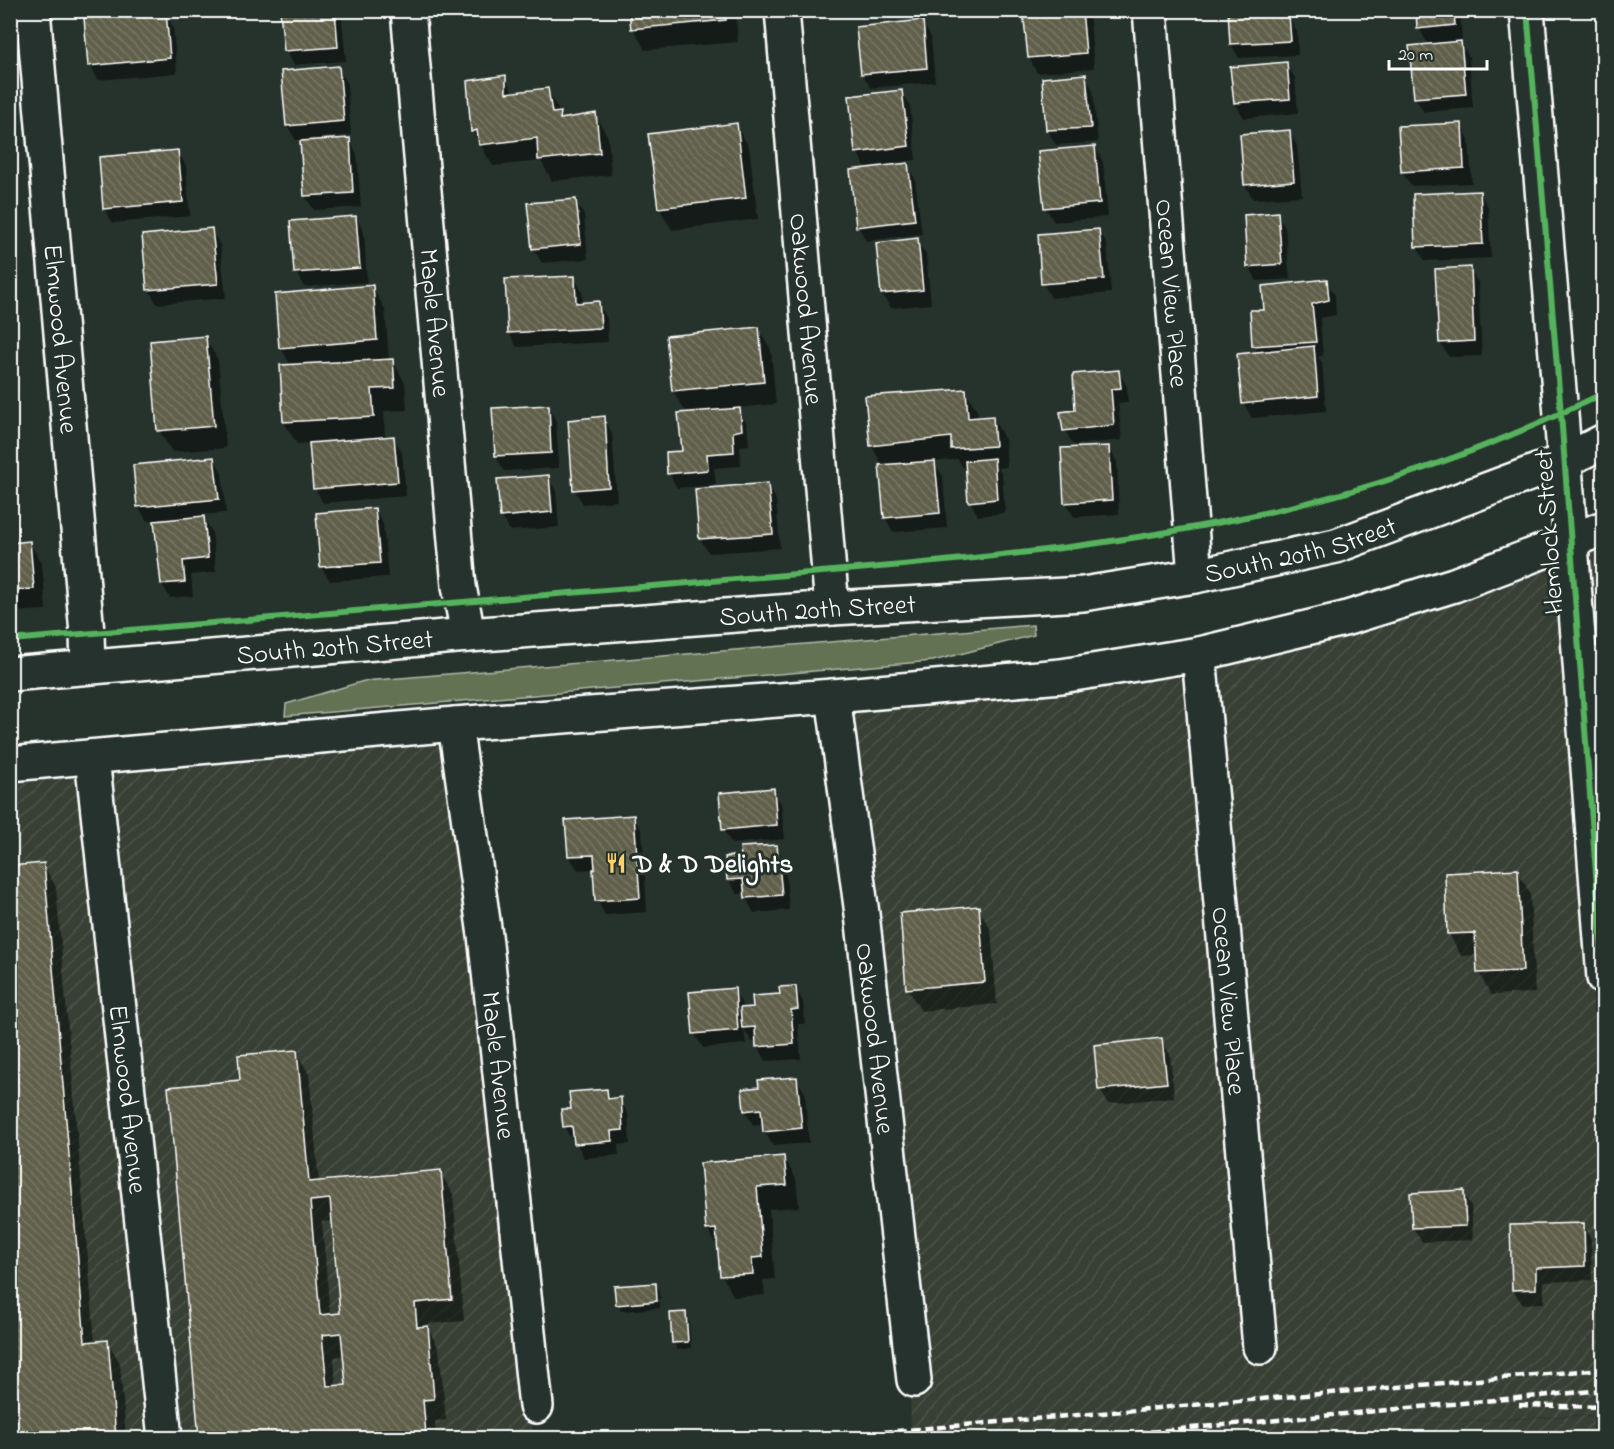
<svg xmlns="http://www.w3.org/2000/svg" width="1614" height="1449" font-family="'Indie Flower',sans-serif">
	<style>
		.industrial { fill: url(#industrial-furrows) }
		.green { fill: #647253; stroke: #b2b8a9; stroke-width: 1.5 }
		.shadow { fill: #0007; fill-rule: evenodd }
		.building { fill: url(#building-back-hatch); stroke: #fff; stroke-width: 1.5; fill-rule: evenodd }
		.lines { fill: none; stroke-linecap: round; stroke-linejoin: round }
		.lane-casing { stroke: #fff; stroke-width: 22 }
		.street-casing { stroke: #fff; stroke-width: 38 }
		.primary-casing { stroke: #fff; stroke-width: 38 }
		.lane { stroke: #26332d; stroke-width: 18 }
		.street { stroke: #26332d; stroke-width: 33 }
		.primary { stroke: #26332d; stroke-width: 33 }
		.rail { stroke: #fff; stroke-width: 4.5; stroke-dasharray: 9 4.5; stroke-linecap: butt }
		.cycleway-casing { stroke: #26332d; stroke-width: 10 }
		.cycleway { stroke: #56b35d; stroke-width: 6 }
		.labels { text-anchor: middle; stroke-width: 6; stroke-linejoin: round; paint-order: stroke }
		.street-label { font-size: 27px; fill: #fff; stroke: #26332d }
		.poi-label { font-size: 27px; font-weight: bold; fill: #fff; stroke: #26332d; text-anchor: start }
	</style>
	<defs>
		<pattern id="industrial-furrows" width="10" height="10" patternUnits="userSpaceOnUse" patternTransform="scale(1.5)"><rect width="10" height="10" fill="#374036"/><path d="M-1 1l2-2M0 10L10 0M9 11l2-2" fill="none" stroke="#4b534a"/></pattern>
		<pattern id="building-back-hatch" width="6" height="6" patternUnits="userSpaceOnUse" patternTransform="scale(1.5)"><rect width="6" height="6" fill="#605f4a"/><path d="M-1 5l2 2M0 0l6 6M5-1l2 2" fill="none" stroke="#787765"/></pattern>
	</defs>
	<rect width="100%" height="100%" fill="#26332d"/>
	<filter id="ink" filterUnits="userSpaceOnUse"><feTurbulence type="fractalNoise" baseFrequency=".0167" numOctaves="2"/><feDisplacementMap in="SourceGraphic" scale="12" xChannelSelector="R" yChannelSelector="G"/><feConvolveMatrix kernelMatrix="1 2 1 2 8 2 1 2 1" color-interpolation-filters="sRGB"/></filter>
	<g filter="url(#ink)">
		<g class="industrial">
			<polygon points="1603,536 1603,1414 1368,1426 1603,1415 1603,1438 1112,1438 1259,1430 996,1438 911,1438 910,1380 833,684 1179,654"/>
			<polygon points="457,727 519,1233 533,1438 11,1438 11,768"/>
		</g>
		<polygon class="green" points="1033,625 1034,635 933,661 285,716 286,704 364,681"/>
		<g class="shadow">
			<polygon points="282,10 341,10 346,61 294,65 285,50"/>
			<polygon points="631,10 735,10 738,42 645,50 633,28"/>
			<polygon points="875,10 923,10 923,13 877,14"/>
			<polygon points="1037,10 1083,10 1090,21 1094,68 1037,73 1029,58 1025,12"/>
			<polygon points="1229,10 1275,10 1276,17 1288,16 1297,31 1298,55 1239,58 1231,44"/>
			<polygon points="1311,10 1337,10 1338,11 1312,13"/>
			<polygon points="1417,10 1460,10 1462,40 1459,40 1469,57 1473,108 1424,112 1415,98 1429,46 1419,28"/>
			<polygon points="165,12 173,27 177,73 98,80 90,65"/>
			<polygon points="922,22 931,37 935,82 871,88 862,73"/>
			<polygon points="1286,63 1295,78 1298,113 1244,118 1235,103 1232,68"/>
			<polygon points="338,68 347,82 351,135 311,139 311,142 349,139 357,154 361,207 314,210 305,196 301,140 296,140 287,126"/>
			<polygon points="1085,76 1093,90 1098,142 1056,145 1047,130 1044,79"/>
			<polygon points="505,77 514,94 547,90 564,120 595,115 608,137 611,175 552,181 541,161 493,166 472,131"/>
			<polygon points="902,91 910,106 916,160 865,167 857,152"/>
			<polygon points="736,125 749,147 758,219 672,230 659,208"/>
			<polygon points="1461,125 1469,139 1472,183 1411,186 1402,172"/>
			<polygon points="1289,131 1297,146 1302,196 1253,199 1245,185 1241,135"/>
			<polygon points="1095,147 1103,162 1108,217 1054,222 1045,207"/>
			<polygon points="177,151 186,166 190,216 113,223 104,209"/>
			<polygon points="907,165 915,179 922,234 866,241 858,226"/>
			<polygon points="1479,192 1488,207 1491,258 1425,261 1417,247"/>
			<polygon points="575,200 584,215 588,259 542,263 533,248"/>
			<polygon points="1277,214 1285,228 1290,279 1257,281 1249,266"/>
			<polygon points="356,217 364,232 367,282 304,287 296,272"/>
			<polygon points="211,230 220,245 226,298 157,304 149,290"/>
			<polygon points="1099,230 1107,245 1111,293 1051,298 1043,283"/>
			<polygon points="917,240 926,255 931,304 891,308 882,294"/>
			<polygon points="1470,269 1478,283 1482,356 1449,357 1440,343"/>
			<polygon points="574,277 582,292 583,304 598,303 607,318 608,342 517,347 509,332"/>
			<polygon points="1326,280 1335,295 1336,315 1320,318 1323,356 1318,357 1322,362 1326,411 1252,418 1244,404 1258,353 1254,346 1266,311"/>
			<polygon points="372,287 385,309 389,361 393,361 405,383 407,410 384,411 385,438 393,437 402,452 406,496 323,503 315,488 311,443 297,444 284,422 291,366 281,348"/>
			<polygon points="758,328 771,350 776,404 738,408 747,424 749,445 740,446 741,466 714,468 716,485 677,488 669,473 683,452 687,414 673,391"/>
			<polygon points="205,338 218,360 226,448 172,452 159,430"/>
			<polygon points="10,340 13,345 19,400 10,401"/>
			<polygon points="1119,372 1127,387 1128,402 1118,403 1122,440 1073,445 1065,430 1077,411"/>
			<polygon points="965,390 978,412 978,419 993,418 1005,440 1007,467 998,468 1002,474 1005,513 978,516 970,501 967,471 965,471 958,459 934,462 943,477 947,528 893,532 885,517 883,466 871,445"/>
			<polygon points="548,406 556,421 559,468 504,471 496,456 494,409"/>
			<polygon points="604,418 612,433 617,501 583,504 574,489"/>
			<polygon points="1108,447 1117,462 1119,514 1074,517 1065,502"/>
			<polygon points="214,458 222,473 226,513 202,515 212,532 216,572 191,575 193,596 170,598 162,584 155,520 147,521 138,506"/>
			<polygon points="10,477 16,486 20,537 10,538"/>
			<polygon points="548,477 556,491 559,527 510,531 501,516"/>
			<polygon points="768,485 776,500 780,548 709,553 700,539"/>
			<polygon points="375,509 383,524 388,577 330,581 321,567"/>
			<polygon points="29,542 42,564 46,610 10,612 10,544"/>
			<polygon points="773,790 781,804 785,839 732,844 723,829"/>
			<polygon points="633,816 642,831 647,912 605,915 597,900 594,869 578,870 569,856"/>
			<polygon points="776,846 785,861 789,910 754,913 746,898 746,894 737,894 729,880 742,857"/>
			<polygon points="43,865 56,887 95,1342 107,1341 120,1363 126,1438 10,1438 10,868"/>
			<polygon points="1517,871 1530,893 1535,993 1491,995 1479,973 1478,955 1461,956 1449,934"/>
			<polygon points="978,908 991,930 997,1004 921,1011 908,989"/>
			<polygon points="795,987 803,1002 805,1024 798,1024 801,1059 766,1061 758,1047 757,1041 752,1042 744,1029 746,1044 703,1048 694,1033 734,990 742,1004 743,1009 755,1008"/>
			<polygon points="1161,1040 1170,1054 1174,1097 1108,1104 1100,1089"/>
			<path d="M296,1052L309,1074L319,1183L440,1172L453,1194L464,1321L426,1324L439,1349L446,1420L435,1421L436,1438H200L170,1088L242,1082ZM333,1221L341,1314L330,1315L322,1222ZM345,1356L348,1386L336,1387L334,1357Z"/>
			<polygon points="796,1078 805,1093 809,1143 773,1146 764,1131 764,1124 753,1125 745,1110 761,1089"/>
			<polygon points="606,1091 612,1100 620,1099 628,1114 630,1144 618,1145 619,1155 584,1158 575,1141 573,1141 564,1127 572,1110"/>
			<polygon points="784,1157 796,1179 799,1207 769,1209 775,1279 763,1280 765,1295 734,1297 722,1275 719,1250 707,1229"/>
			<polygon points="1463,1192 1471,1206 1473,1240 1422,1242 1413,1228"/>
			<polygon points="1583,1224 1591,1239 1592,1280 1544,1282 1544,1303 1522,1304 1513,1290 1512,1226"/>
			<polygon points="655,1284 659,1291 660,1299 618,1303 618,1306 617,1304 616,1288"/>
			<polygon points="660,1302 660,1308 621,1311 618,1306"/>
			<polygon points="685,1313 689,1320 691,1348 678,1350 674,1343"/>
		</g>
		<g class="building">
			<polygon points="280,10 335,10 338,47 284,51"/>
			<polygon points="629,10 725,10 726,20 631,29"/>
			<polygon points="1023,10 1082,10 1086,53 1028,58"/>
			<polygon points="1228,10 1269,10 1269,16 1289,15 1291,41 1230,44"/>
			<polygon points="1416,10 1454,10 1455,25 1417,29"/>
			<polygon points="166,11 170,58 88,66 84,18"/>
			<polygon points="923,20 927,68 861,74 856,27"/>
			<polygon points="1461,41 1466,94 1414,98 1409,46"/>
			<polygon points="1287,62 1290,99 1234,103 1230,67"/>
			<polygon points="339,66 344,121 286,126 281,71"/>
			<polygon points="1086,74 1091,128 1046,130 1042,78"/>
			<polygon points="506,75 506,93 548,88 552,113 561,112 560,119 596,113 600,153 538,160 537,138 479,145 477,130 471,132 467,81"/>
			<polygon points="902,90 909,146 855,153 849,96"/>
			<polygon points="737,123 746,198 658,208 648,134"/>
			<polygon points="1462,123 1464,168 1401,172 1398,126"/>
			<polygon points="1290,130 1294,181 1244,185 1240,134"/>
			<polygon points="350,138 353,193 304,196 300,141"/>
			<polygon points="1095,146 1100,203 1044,208 1038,151"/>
			<polygon points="178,150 183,202 103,209 99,157"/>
			<polygon points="908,163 915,220 856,227 850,170"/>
			<polygon points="1480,191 1483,244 1415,247 1413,194"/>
			<polygon points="576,199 581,244 532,249 527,203"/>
			<polygon points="1278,212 1282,264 1247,267 1244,215"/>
			<polygon points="356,216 360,268 294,273 290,221"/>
			<polygon points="212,228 218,284 147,290 142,235"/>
			<polygon points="1099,229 1104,279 1041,284 1038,234"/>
			<polygon points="918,238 923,290 881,294 876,243"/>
			<polygon points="1471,267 1474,341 1439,343 1435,269"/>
			<polygon points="575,276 576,303 599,301 601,328 508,333 505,279"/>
			<polygon points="1327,279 1329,300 1312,304 1316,342 1252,346 1250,310 1264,310 1262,286"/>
			<polygon points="373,285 377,340 279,348 275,294"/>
			<polygon points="759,327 764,382 672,391 666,336"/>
			<polygon points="206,336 214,426 157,431 150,341"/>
			<polygon points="1314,346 1318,396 1242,404 1237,354"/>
			<polygon points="393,359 395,388 372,389 374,417 283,422 280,365"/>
			<polygon points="1119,370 1121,388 1111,389 1114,425 1063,431 1060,412 1075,410 1073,374"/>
			<polygon points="966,389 968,418 993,416 995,446 951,449 951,437 870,446 865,396"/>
			<polygon points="549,405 551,453 495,456 492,408"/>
			<polygon points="740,408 742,430 733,432 734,452 707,454 708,470 667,474 666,452 682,451 678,413"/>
			<polygon points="605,416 609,487 573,490 568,420"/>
			<polygon points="394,436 398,482 313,489 309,443"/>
			<polygon points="1109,446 1112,500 1064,503 1061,448"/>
			<polygon points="214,457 219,499 137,507 133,465"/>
			<polygon points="994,458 997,499 968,502 965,461"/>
			<polygon points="935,461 940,513 884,518 879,465"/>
			<polygon points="549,475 552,512 500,517 497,479"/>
			<polygon points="768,483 773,534 699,539 695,489"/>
			<polygon points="375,508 380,563 320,567 316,513"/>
			<polygon points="204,516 208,558 183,561 185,582 161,584 154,521"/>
			<polygon points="30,541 34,589 10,590 10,543"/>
			<polygon points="774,788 777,825 722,830 719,793"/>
			<polygon points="634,815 640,898 595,901 593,869 595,869 594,855 568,856 565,820"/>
			<polygon points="777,845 782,895 745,898 743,879 727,880 725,857 741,855 740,847"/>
			<polygon points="44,863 85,1342 108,1340 116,1438 10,1438 10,866"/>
			<polygon points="1518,869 1523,971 1477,973 1475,933 1447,934 1445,873"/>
			<polygon points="979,906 985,982 906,989 900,913"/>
			<polygon points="796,986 798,1009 791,1010 794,1044 756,1047 755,1027 742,1028 740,1008 753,1007 752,996 780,994 779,987"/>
			<polygon points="735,988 738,1030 693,1034 689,992"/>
			<polygon points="1162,1038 1167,1083 1098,1090 1094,1045"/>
			<path d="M297,1050L309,1182L441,1170L452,1299L415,1303L417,1327L428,1326L434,1399L423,1400L426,1435L386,1438H351L350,1433L331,1435V1438H199L168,1087L240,1080L238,1055ZM330,1199L340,1313L320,1315L310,1201ZM341,1333L346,1385L327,1386L322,1335Z"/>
			<polygon points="797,1077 802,1128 763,1132 761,1109 744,1111 742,1089 759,1087 758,1080"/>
			<polygon points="607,1089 608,1099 621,1097 623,1130 611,1131 612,1141 574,1144 572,1126 563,1127 561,1109 571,1109 569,1092"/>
			<polygon points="784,1156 787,1185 757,1187 763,1257 752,1258 753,1274 720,1276 716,1229 706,1230 700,1163"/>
			<polygon points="1464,1190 1466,1226 1412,1228 1410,1193"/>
			<polygon points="1584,1223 1585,1266 1536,1268 1536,1289 1512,1290 1510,1225"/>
			<polygon points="656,1283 657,1301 616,1305 614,1286"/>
			<polygon points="686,1312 688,1342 672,1343 670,1313"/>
		</g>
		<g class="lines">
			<g class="lane-casing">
				<polyline id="lane" points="1578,657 1604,656"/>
			</g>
			<g class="street-casing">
				<g id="street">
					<path id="s1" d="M33,10L87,633L88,667"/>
					<path id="s2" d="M408,10L459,586L468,635"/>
					<path id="s3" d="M782,10L832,608"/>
					<path id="s4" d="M1150,10L1195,576"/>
					<polyline points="1527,10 1561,414 1604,978"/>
					<path id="s5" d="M1199,654L1260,1347"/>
					<path id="s6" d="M833,696L862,914L914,1380"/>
					<path id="s7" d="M455,724L485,935L536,1406"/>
					<path id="s8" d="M92,757L165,1438"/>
				</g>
			</g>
			<g class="primary-casing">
				<g id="primary">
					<path id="s9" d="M10,674L468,635L832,608L1083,594L1195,576L1336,546L1564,461L1604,441"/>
					<polyline points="10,764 455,724 833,696 1061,676 1199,654 1344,619 1454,585 1604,528"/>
				</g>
			</g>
			<use href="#lane" class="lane"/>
			<use href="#street" class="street"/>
			<use href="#primary" class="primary"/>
			<g class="rail">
				<polyline points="1519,1405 1604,1407"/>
				<polyline points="816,1438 1604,1369"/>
				<polyline points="1083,1438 1604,1390"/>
			</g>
			<g class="cycleway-casing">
				<g id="cycleway">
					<polyline points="1527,10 1561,414 1604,978"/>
					<path d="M10,640C241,620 471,601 701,582C930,562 1164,550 1385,481C1459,458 1534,427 1604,393"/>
				</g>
			</g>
			<use href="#cycleway" class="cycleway"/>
		</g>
	</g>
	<defs>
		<g id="restaurant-bare" transform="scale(1.62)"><path d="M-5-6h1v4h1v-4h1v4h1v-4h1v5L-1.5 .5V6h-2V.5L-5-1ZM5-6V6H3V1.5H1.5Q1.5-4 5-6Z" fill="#ffd166" stroke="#26332d" stroke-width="2.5" paint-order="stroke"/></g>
	</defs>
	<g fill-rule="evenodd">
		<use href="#restaurant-bare" x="616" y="863"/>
	</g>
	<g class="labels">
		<g class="street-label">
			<text dy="9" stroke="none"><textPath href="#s4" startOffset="284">Ocean View Place</textPath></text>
			<text dy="9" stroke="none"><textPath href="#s3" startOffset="300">Oakwood Avenue</textPath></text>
			<text dy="9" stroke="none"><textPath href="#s2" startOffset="314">Maple Avenue</textPath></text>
			<text dy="9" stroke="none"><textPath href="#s1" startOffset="330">Elmwood Avenue</textPath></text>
			<text transform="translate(1548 532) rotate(-94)" y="9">Hemlock Street</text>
			<text dy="9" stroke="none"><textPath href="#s9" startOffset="1298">South 20th Street</textPath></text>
			<text dy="9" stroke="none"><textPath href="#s9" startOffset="810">South 20th Street</textPath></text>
			<text dy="9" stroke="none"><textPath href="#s9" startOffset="326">South 20th Street</textPath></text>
			<text dy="9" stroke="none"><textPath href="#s5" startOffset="348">Ocean View Place</textPath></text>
			<text dy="9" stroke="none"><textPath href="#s6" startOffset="345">Oakwood Avenue</textPath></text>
			<text dy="9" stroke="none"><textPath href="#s7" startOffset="344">Maple Avenue</textPath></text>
			<text dy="9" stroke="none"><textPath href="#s8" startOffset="344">Elmwood Avenue</textPath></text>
		</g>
		<g class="poi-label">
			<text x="633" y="872">D &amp; D Delights</text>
		</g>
	</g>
	<rect width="1614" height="1449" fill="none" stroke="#26332d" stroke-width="36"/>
	<rect x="18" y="18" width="1578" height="1413" fill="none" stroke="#fff" stroke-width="2" filter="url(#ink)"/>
	<path d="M1389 60v9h98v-9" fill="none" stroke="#ffffff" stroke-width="3"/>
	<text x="1398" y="60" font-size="18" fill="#ffffff" stroke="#26332d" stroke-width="4.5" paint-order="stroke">20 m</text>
</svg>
